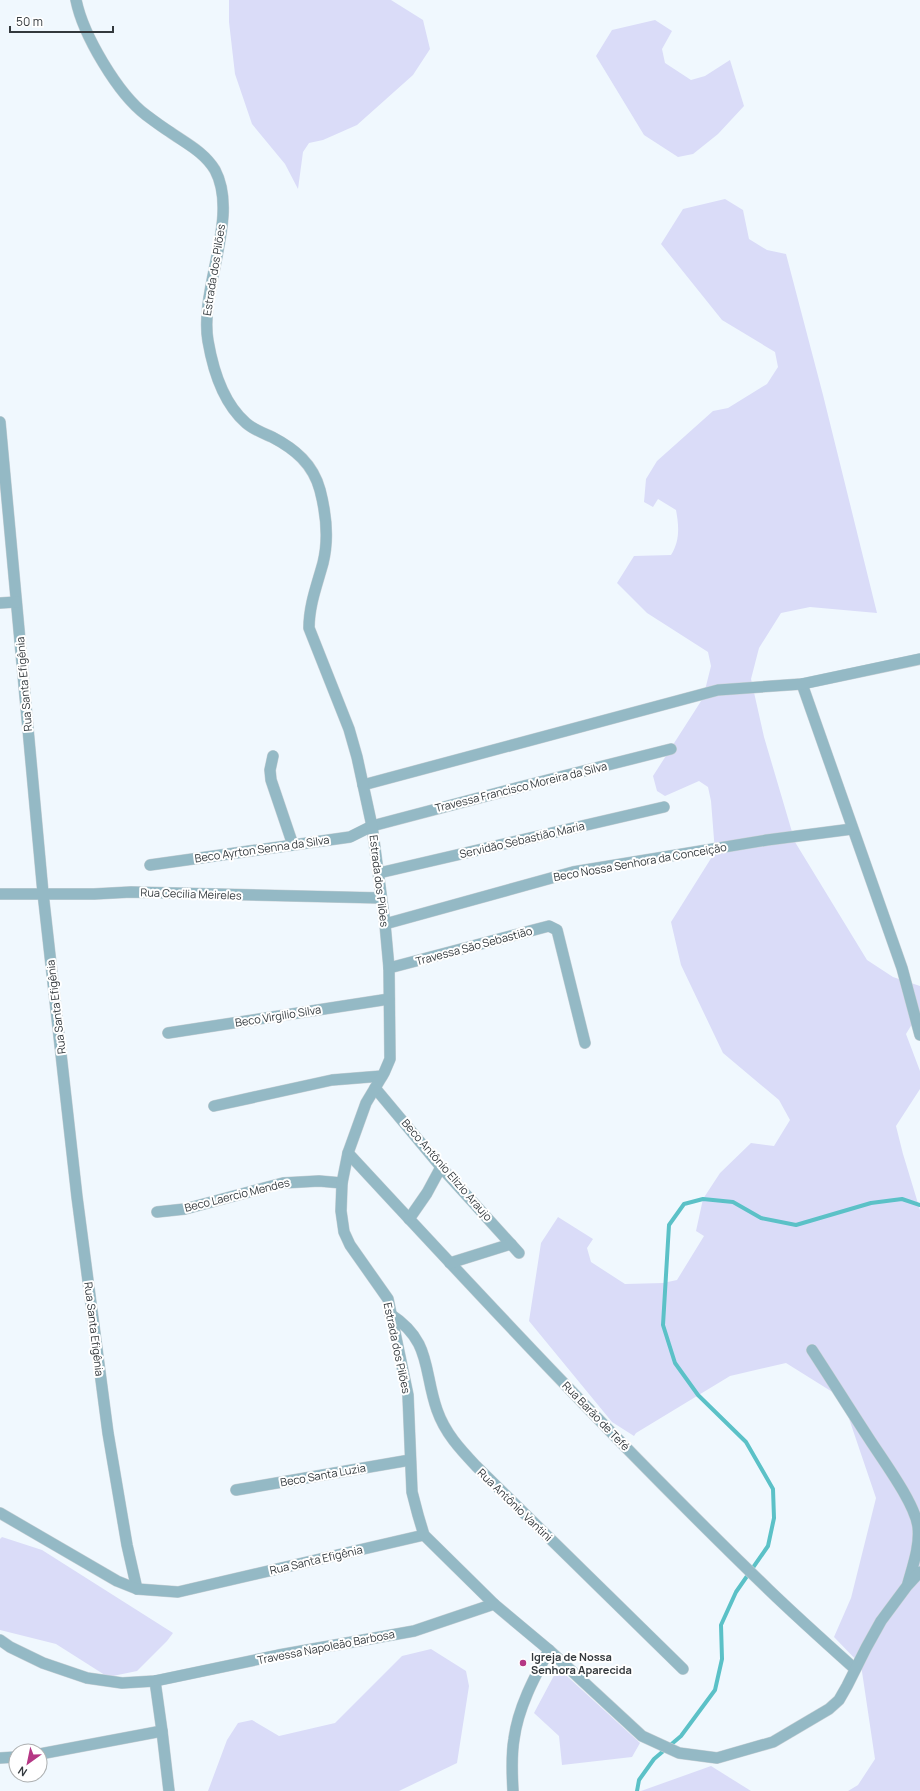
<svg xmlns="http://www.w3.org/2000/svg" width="920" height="1791" font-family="Manrope,sans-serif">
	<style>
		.green { fill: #dadcf8 }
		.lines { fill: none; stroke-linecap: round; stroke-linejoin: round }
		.stream { stroke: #5bc1c7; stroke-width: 4 }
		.minor-casing { stroke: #cad2d7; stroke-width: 12 }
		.tertiary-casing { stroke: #cad2d7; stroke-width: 12 }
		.minor { stroke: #94b9c5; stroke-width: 11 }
		.tertiary { stroke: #94b9c5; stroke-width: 11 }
		.poi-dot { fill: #b53785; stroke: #fff; stroke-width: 1.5 }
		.labels { text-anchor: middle; stroke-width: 4; stroke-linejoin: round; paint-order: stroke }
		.street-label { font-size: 11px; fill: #33393d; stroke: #fff }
		.poi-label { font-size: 11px; font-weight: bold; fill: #33393d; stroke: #fff; text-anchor: start }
	</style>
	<rect width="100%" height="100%" fill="#f0f8fe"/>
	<g class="green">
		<polygon points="229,0 391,0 423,20 430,49 413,75 357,125 323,140 309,143 303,152 298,189 285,164 252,124 235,74 229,22"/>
		<polygon points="655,20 672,31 662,49 665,63 691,80 705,76 730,60 744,106 718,134 693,154 678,157 644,135 596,56 612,30"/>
		<path d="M725,199L743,210L749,239L767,250L786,254L823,395L877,613L810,607L781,613L759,648L751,679L764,737L795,842L867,960L893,977L920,986V1011L906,1034L920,1071V1089L896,1126L903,1154L920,1210V1791H848L858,1785L875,1759L861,1665L834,1637L851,1598L876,1498L842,1398L786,1363L730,1376L636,1433L634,1436L612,1422L529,1321L541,1243L558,1217L593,1239L587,1248L591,1262L625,1284L663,1283L677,1280L704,1236L696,1231L703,1199L720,1173L751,1143L774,1146L790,1120L779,1100L723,1053L681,965L671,922L715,852L711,801L708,787L699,781L665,796L657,791L653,776L703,698L711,666L708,652L647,613L617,583L634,556L671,555C680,541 679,526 676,510L658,499L653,507L644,502L646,479L657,461L713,411L728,408L767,384L778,367L775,352L722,320L661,244L683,209Z"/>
		<polygon points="2,1537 42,1550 173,1633 167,1641 137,1671 108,1677 56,1644 0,1630 0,1539"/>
		<polygon points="431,1649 466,1671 469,1686 457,1763 399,1791 208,1791 227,1740 238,1723 252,1720 279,1736 335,1723 402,1656"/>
		<polygon points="558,1668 640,1743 632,1757 562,1765 559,1736 534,1713"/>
		<polygon points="711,1766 751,1791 641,1791"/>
	</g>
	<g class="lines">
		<polyline class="stream" points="637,1791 639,1780 654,1759 681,1736 715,1690 722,1659 721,1625 736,1592 768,1546 774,1518 773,1489 746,1442 698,1395 675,1363 663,1325 669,1225 684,1204 703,1199 733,1202 761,1218 796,1225 871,1203 902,1199 920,1205"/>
		<g class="minor-casing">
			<g id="minor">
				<polyline points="0,422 43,893 77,1197 108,1433 127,1545 137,1589"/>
				<polyline points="0,603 16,602"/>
				<polyline points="802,684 902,968 920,1035"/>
				<polyline points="273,756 270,770 271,780 293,845"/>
				<polyline points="363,785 718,690 802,684 920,659"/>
				<polyline points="150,865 350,837 372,826 524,786 671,749"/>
				<polyline points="379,873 664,807"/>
				<polyline points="0,894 94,894 131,892 381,898"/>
				<polyline points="385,924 573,872 767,840 852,829"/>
				<polyline points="389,968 549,926 557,930 585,1043"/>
				<polyline points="168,1033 389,999"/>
				<polyline points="375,1088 441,1167 519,1253"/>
				<polyline points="214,1106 332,1080 382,1076"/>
				<path d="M348,1153C485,1301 624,1450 769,1590C797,1617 826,1643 855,1669"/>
				<polyline points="157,1212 185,1209 283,1183 319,1181 342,1183"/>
				<polyline points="409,1219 427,1193 441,1167"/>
				<polyline points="450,1263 511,1244"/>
				<path d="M390,1314C432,1341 423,1370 437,1410C445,1433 460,1449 476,1466L683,1669"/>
				<path d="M812,1350C831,1379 849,1408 868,1437C882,1459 915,1503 918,1527C920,1546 913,1565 908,1583"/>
				<polyline points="236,1490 410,1460"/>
				<polyline points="0,1513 117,1581 137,1589 178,1592 424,1535"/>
				<polyline points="0,1640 10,1647 43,1663 87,1678 122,1683 155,1681 279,1655 414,1631 494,1604"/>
				<polyline points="549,1650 642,1736 679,1753 717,1758 773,1742 829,1709 839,1700 847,1686 866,1648 881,1621 907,1586 920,1572"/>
				<polyline points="155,1681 162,1731 169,1791"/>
				<polyline points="40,1754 162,1731"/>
				<polyline points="0,1758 16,1757"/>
			</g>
		</g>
		<g class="tertiary-casing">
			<path id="tertiary" d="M76,0C83,35 118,94 146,115C154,121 162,127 170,132C187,144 204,152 215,170C240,217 199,289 208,341C213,370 223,403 246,423C254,430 263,433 272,437C295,449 313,464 320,490C326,513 329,539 323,563C317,585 309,605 309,628L349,729L357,757L372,826L385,924L389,968L390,1059L384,1073L366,1103L348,1153L342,1183L341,1211L344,1232L350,1245L388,1299L408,1395L412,1492L418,1515L424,1535L494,1604L549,1650C534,1678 518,1708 514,1739C511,1756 512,1774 513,1791"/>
		</g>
		<use href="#minor" class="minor"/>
		<use href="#tertiary" class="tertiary"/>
	</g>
	<circle class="poi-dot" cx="523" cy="1663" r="4"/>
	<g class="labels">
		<g class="street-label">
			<text transform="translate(214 270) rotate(-81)" y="4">Estrada dos Pilões</text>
			<text transform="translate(24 684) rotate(-95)" y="4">Rua Santa Efigênia</text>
			<text transform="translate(521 787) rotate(-14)" y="4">Travessa Francisco Moreira da Silva</text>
			<text transform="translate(522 840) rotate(-13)" y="4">Servidão Sebastião Maria</text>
			<text transform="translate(262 849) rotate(-8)" y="4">Beco Ayrton Senna da Silva</text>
			<text transform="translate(640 862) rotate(-10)" y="4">Beco Nossa Senhora da Conceição</text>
			<text transform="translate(379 881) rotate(83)" y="4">Estrada dos Pilões</text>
			<text transform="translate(191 894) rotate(2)" y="4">Rua Cecilia Meireles</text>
			<text transform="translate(474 946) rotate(-15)" y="4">Travessa São Sebastião</text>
			<text transform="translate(56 1007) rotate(-97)" y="4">Rua Santa Efigênia</text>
			<text transform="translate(278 1016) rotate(-9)" y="4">Beco Virgilio Silva</text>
			<text transform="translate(447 1170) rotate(49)" y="4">Beco Antônio Elizio Araujo</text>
			<text transform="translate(237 1195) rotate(-14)" y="4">Beco Laercio Mendes</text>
			<text transform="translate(94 1329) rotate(83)" y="4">Rua Santa Efigênia</text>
			<text transform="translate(397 1348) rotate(78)" y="4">Estrada dos Pilões</text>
			<text transform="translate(596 1416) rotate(46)" y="4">Rua Barão de Tefé</text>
			<text transform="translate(323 1475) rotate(-10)" y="4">Beco Santa Luzia</text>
			<text transform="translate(515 1505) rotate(44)" y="4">Rua Antônio Vantini</text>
			<text transform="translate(316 1560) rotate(-13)" y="4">Rua Santa Efigênia</text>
			<text transform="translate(326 1647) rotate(-11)" y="4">Travessa Napoleão Barbosa</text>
		</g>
		<g class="poi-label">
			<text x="531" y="1661">Igreja de Nossa<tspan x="531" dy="13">Senhora Aparecida</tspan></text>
		</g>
	</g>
	<g transform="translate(28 1763) rotate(213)"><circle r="19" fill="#ffffff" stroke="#adb0b1"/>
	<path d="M0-3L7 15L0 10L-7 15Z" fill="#b53785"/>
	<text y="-6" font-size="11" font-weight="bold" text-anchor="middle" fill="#33393d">N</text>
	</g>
	<path d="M10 26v6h103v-6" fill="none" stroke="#33393d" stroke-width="2"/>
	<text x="16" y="26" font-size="12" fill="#33393d" stroke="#ffffff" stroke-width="3" paint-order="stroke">50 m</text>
</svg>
